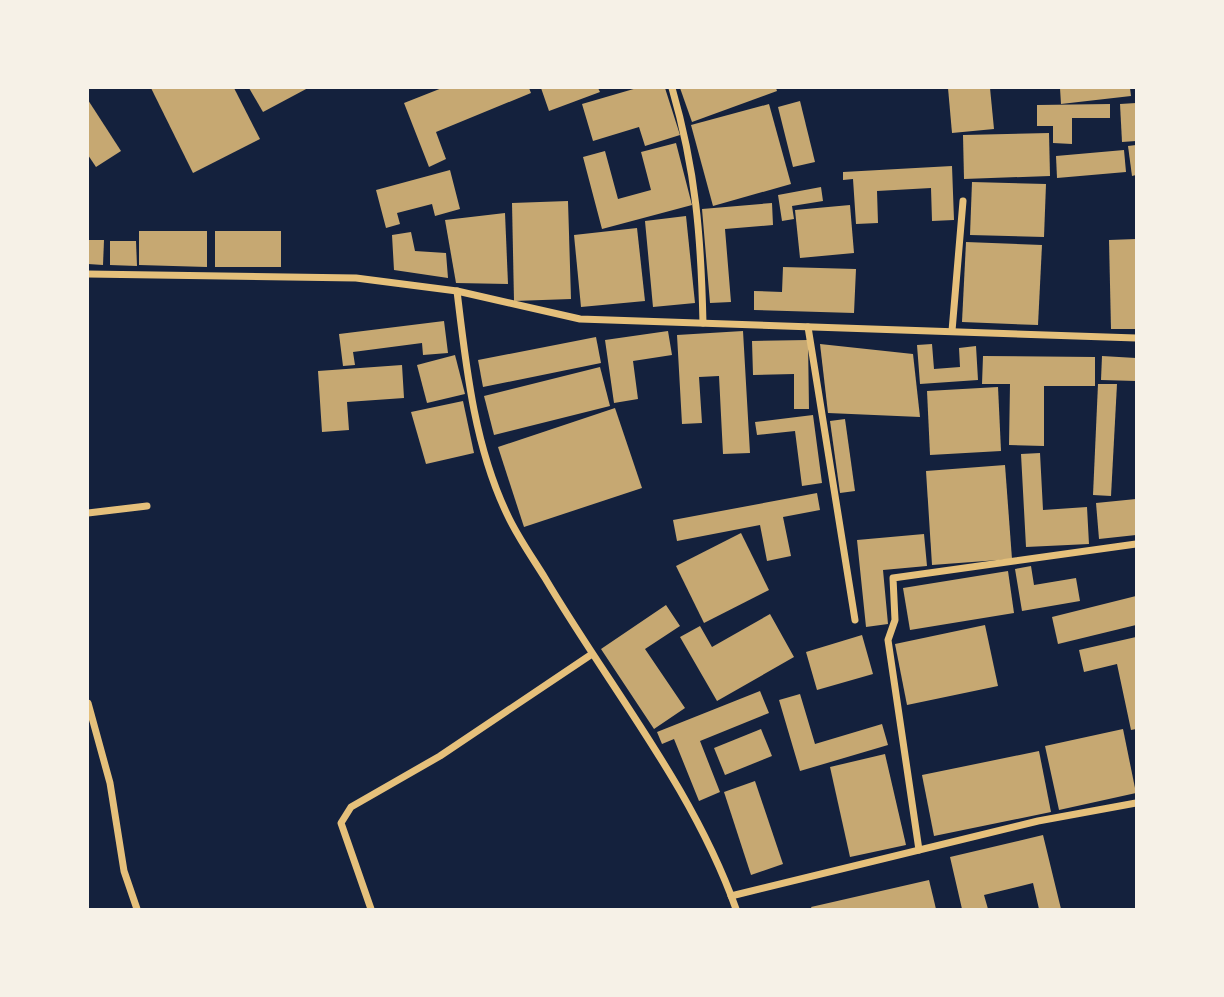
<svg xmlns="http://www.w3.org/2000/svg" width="1224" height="997" font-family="'Exo 2',sans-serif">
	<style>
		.building { fill: #c6a872 }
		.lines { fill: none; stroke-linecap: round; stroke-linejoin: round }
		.minor { stroke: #e5c07b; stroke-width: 7 }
	</style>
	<rect width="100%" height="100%" fill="#14213d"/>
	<g class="building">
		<polygon points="151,88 234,88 260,139 193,173"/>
		<polygon points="249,88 308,88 263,112"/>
		<polygon points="442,88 529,88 531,93 436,132 446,159 429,167 404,103"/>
		<polygon points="541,88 598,88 600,92 549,111"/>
		<polygon points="637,88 665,88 680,135 645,146 639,127 593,141 582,104"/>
		<polygon points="680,88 776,88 777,91 692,122"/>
		<polygon points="948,88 990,88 994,129 952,133"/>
		<polygon points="1060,88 1130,88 1131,96 1061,104"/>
		<polygon points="88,100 121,151 96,167 88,155"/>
		<polygon points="800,101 815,162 793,167 778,107"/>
		<polygon points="1136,103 1136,141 1122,142 1120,104"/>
		<polygon points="769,104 791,184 713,206 691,125"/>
		<polygon points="1110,104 1110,118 1072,118 1072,144 1053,143 1053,126 1037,126 1037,105"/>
		<polygon points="1049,133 1050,176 964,179 963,135"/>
		<polygon points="676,143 692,205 602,229 583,157 605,151 618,199 651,190 641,152"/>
		<polygon points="1136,145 1136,175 1132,176 1128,146"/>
		<polygon points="1124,150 1126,172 1057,178 1056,156"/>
		<polygon points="952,166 954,220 932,221 931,188 877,191 878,223 856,224 853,179 843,180 843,172"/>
		<polygon points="450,170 460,209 435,216 432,204 397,213 400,224 386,228 376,190"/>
		<polygon points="972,182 1046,184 1044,237 970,235"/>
		<polygon points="821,187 823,201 792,206 794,219 782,221 778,195"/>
		<polygon points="568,201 571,299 514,301 512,203"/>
		<polygon points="772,203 773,225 725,229 731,302 710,303 702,209"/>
		<polygon points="850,205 854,253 800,258 795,210"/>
		<polygon points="505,213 508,284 456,283 445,220"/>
		<polygon points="686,216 695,303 653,307 645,221"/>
		<polygon points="637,228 645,301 581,307 574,235"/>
		<polygon points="139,231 207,231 207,267 139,265"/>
		<rect x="215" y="231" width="66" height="36"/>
		<polygon points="411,232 415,251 446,253 448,278 394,270 392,235"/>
		<polygon points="1136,239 1136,329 1111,329 1109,240"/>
		<polygon points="88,240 104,240 103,265 88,264"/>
		<polygon points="110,241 136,241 137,266 110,265"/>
		<polygon points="966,242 1042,245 1038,325 962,322"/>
		<polygon points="783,267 856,269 854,313 754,310 754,291 782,292"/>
		<polygon points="444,321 448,353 423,355 422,343 353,352 355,365 343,366 339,334"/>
		<polygon points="668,331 672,355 633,361 638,399 614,403 605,340"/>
		<polygon points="743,331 750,453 723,454 719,376 699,377 702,423 682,424 677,335"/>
		<polygon points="596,337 601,363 483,387 478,360"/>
		<polygon points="808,340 809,409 794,409 794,374 753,375 752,341"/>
		<polygon points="820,344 913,354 920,417 828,413"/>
		<polygon points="932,344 934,369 960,367 959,348 976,346 978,380 920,384 917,345"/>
		<polygon points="455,355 465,394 427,403 417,365"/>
		<polygon points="983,356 1095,357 1095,386 1044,386 1044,446 1009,445 1010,384 982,384"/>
		<polygon points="1102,356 1136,358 1136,381 1101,380"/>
		<polygon points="402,365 404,398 347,402 349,430 322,432 318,371"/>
		<polygon points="600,367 610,406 494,435 484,396"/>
		<polygon points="1098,384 1117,384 1111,496 1093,495"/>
		<polygon points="998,387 1001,451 930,455 927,391"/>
		<polygon points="463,401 474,453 426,464 411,412"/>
		<polygon points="615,408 642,488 524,527 498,447"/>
		<polygon points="813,415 822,483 802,486 795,431 757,435 755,422"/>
		<polygon points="845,419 855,491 840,493 830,421"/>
		<polygon points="1040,453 1043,510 1087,507 1089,544 1026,547 1021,454"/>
		<polygon points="1005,465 1012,559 932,565 926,471"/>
		<polygon points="817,493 820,510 783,517 791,556 767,561 760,525 677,541 673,520"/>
		<polygon points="1136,499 1136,535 1099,539 1096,503"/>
		<polygon points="741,533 769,590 704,623 676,566"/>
		<polygon points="924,534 927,566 883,570 888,624 866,627 857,540"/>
		<polygon points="1031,566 1034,585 1076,578 1080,601 1022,611 1015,569"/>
		<polygon points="1008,571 1014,613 910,630 903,588"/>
		<polygon points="1136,596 1136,625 1058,644 1052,617"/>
		<polygon points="666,605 680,626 645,649 685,708 654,729 601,649"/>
		<polygon points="770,614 794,657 717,701 680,637 700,626 712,647"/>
		<polygon points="985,625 998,686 907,705 895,644"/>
		<polygon points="862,635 873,674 817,690 806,652"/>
		<polygon points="1136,637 1136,729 1131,730 1117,664 1084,672 1079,650"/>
		<polygon points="760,691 769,713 700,741 720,792 699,801 674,739 662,744 657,732"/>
		<polygon points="800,694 815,744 882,724 888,745 800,771 779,700"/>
		<polygon points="761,729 772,756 725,775 714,748"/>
		<polygon points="1123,729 1136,793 1059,810 1045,746"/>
		<polygon points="1039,751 1051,812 934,836 922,775"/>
		<polygon points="885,754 906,845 850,857 830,767"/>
		<polygon points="755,781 783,864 751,875 724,792"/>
		<polygon points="1043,835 1061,909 1039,909 1033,883 984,895 988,909 962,909 950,857"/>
		<polygon points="929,880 936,909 812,909 811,907"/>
	</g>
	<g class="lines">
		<g class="minor">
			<path d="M672,88C696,171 701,237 703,323"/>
			<polyline points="88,274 356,278 457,291 580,319 1136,338"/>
			<path d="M457,291C466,366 474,445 507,514C517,536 532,557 545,578C610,688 693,788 736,909"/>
			<polyline points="808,327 855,620"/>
			<polyline points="952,331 963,201"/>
			<polyline points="88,513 147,506"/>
			<polyline points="88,703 110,783 124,871 137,909"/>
			<polyline points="919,850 888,640 895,620 893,578 1136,544"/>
			<polyline points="731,896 1038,821 1136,803"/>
			<polyline points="371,909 341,823 351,807 440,756 592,654"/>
		</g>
	</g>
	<rect width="1224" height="997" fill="none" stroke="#f6f1e7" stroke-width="178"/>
</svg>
